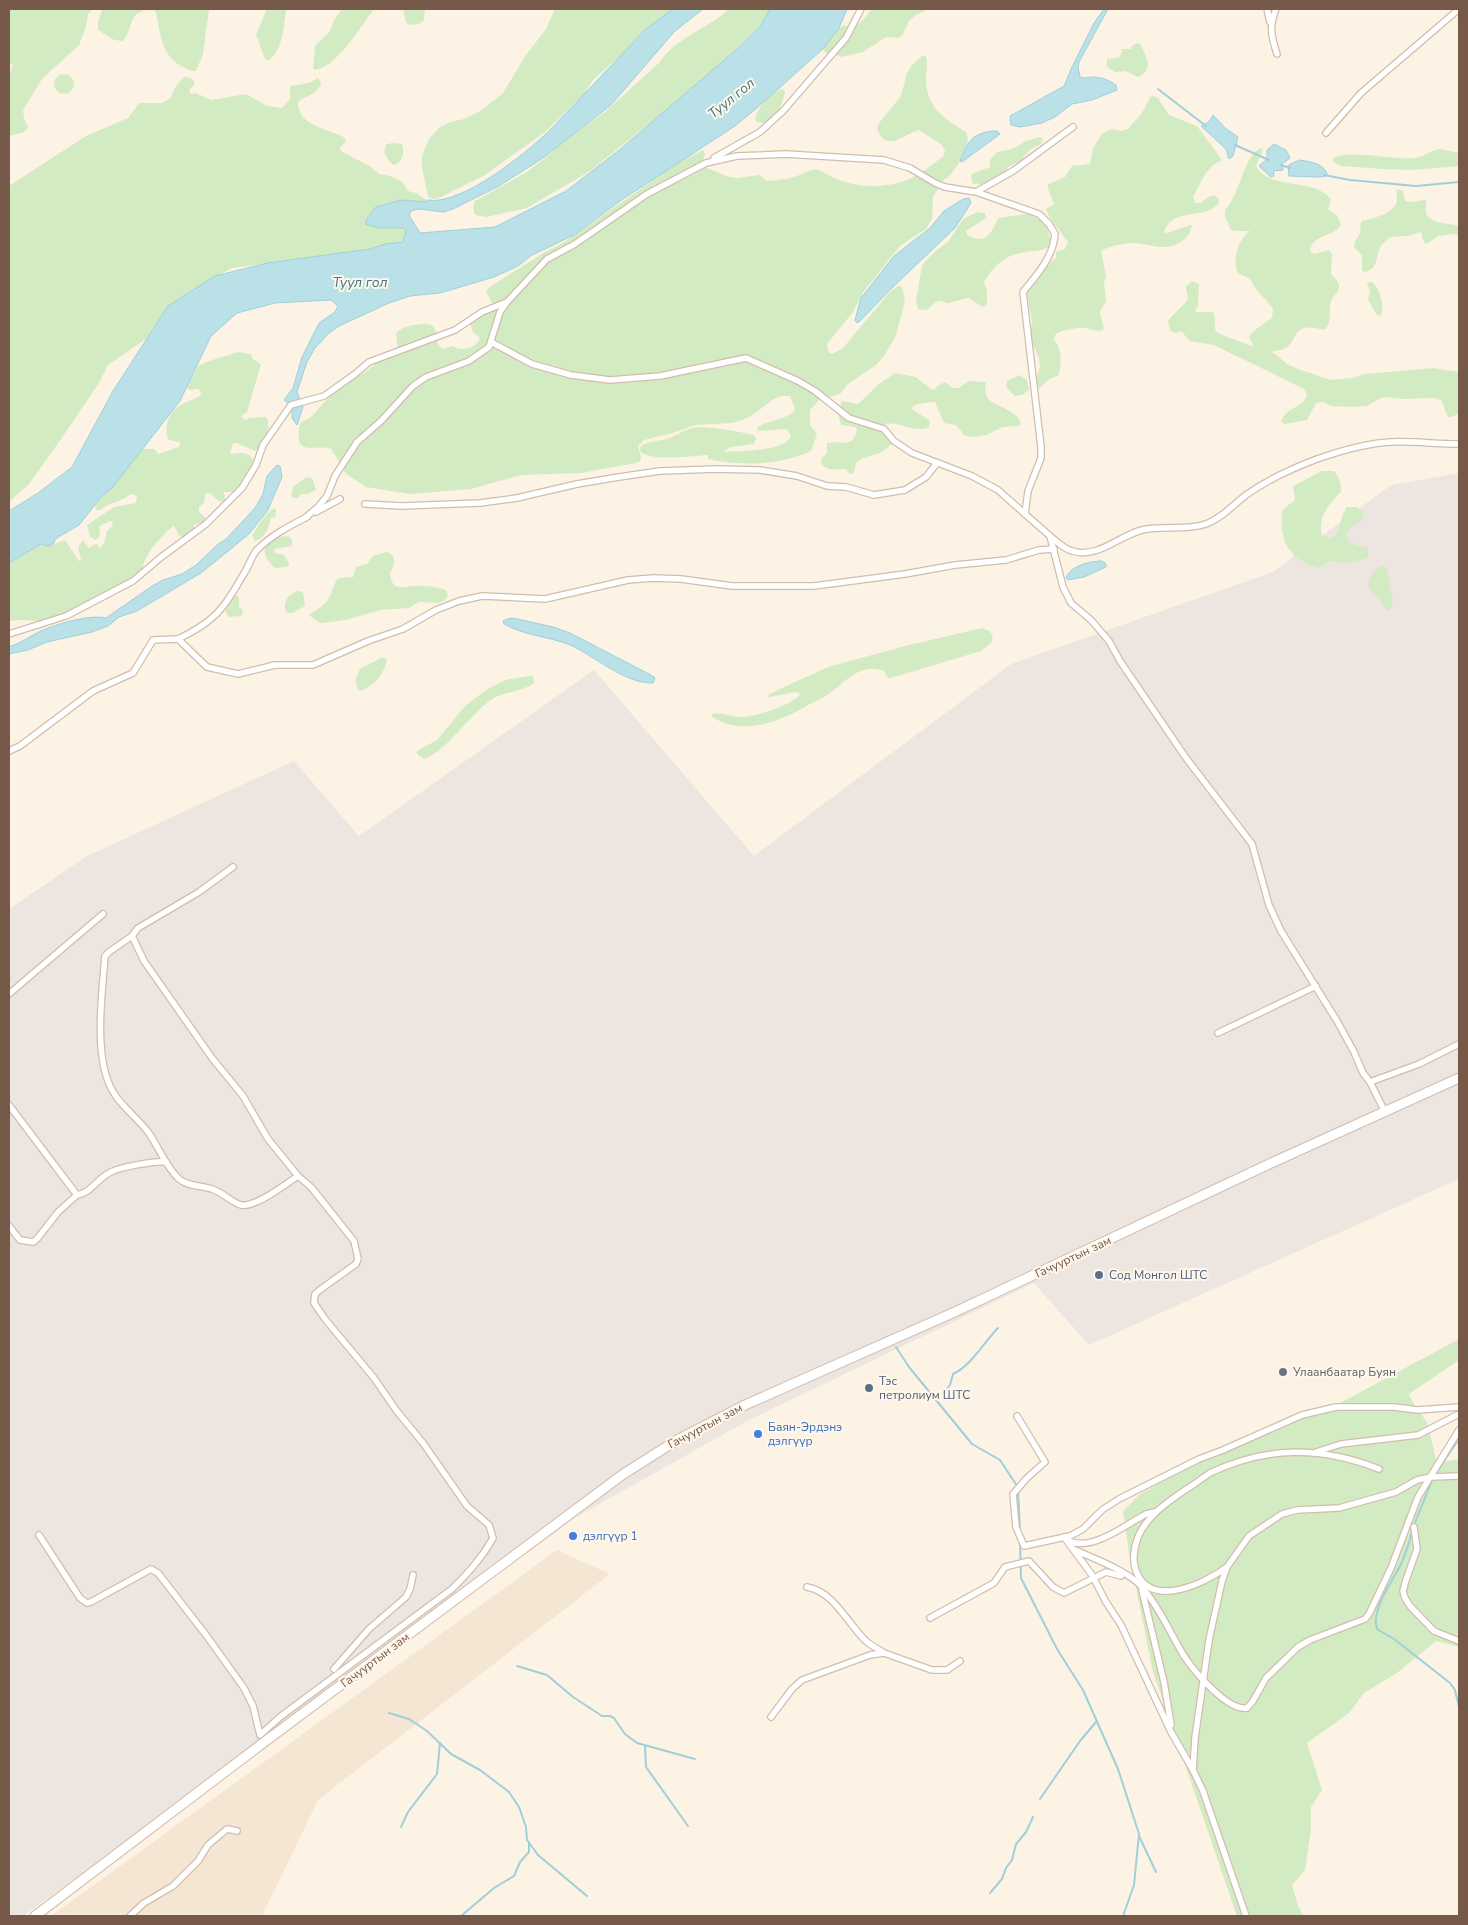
<svg xmlns="http://www.w3.org/2000/svg" width="1468" height="1925" font-family="'Nunito Sans',sans-serif">
	<style>
		.residential { fill: #f5e5d3 }
		.industrial { fill: #ede5df }
		.green { fill: #d3ebc3 }
		.water { fill: #b9e1e7; stroke: #9fd0d9 }
		.lines { fill: none; stroke-linecap: round; stroke-linejoin: round }
		.stream { stroke: #9fd0d9; stroke-width: 2 }
		.minor-casing { stroke: #d1bdad; stroke-width: 8 }
		.secondary-casing { stroke: #d4bdab; stroke-width: 11 }
		.minor { stroke: #fff; stroke-width: 5.5 }
		.secondary { stroke: #fff; stroke-width: 9 }
		.service-dot { fill: #5c6f8a; stroke: #fff7ec; stroke-width: 2 }
		.worship-dot { fill: #6b7280; stroke: #fff7ec; stroke-width: 2 }
		.shop-dot { fill: #3f7fe0; stroke: #fff7ec; stroke-width: 2 }
		.labels { text-anchor: middle; stroke-width: 4; stroke-linejoin: round; paint-order: stroke }
		.street-label { font-size: 12px; fill: #775949; stroke: #fff7ec }
		.service-label { font-size: 12px; fill: #4e5e75; stroke: #fff7ec; text-anchor: start }
		.worship-label { font-size: 12px; fill: #5b616d; stroke: #fff7ec; text-anchor: start }
		.shop-label { font-size: 12px; fill: #366cbe; stroke: #fff7ec; text-anchor: start }
		.water-label { font-size: 14px; font-style: italic; fill: #3f7883; stroke: #fff7ec }
	</style>
	<rect width="100%" height="100%" fill="#fdf3e5"/>
	<polygon class="residential" points="557,1550 610,1574 318,1800 262,1916 51,1916"/>
	<polygon class="industrial" points="1459,473 1459,1179 1089,1345 1034,1283 749,1420 578,1516 23,1916 9,1916 9,909 87,856 294,761 359,836 594,670 754,856 1011,664 1273,572 1391,485"/>
	<g class="green">
		<polygon points="9,9 92,9 88,14 86,27 79,45 42,79 23,110 24,118 28,127 24,132 9,136 9,75 13,64 9,64"/>
		<path d="M102,9H209L203,54L196,71C190,72 186,68 181,66C161,55 160,32 156,12L152,9C125,13 136,24 123,41L114,40L98,30V23Z"/>
		<path d="M267,9H286C284,25 283,50 269,60L265,59L256,35Z"/>
		<path d="M342,9H374C361,26 337,67 315,70L313,68L315,46L330,31L334,20Z"/>
		<polygon points="403,9 425,9 424,20 419,24 409,25 406,22"/>
		<path d="M555,9H673L646,29L621,55L593,80L584,94L545,132L485,175L439,198C434,199 432,200 428,196L422,168V156L429,139L439,128L450,122L464,119L482,110L503,93L526,55L546,29Z"/>
		<path d="M729,9H770L760,27L742,45L690,91L590,171L527,208L486,217L475,215L473,208L475,201L525,173L543,160L561,144L606,111L660,62C676,37 708,29 729,9Z"/>
		<path d="M872,9H928L916,15L909,21L902,36L898,38L886,37L863,52L841,57C835,54 828,55 824,51V48L839,28L844,25C858,31 864,18 872,9Z"/>
		<path d="M1138,43L1140,44C1146,56 1155,69 1138,77L1125,71L1115,72L1107,67V59L1120,57L1122,49H1130L1133,45Z"/>
		<path d="M922,56H926C928,64 926,72 926,80C927,109 944,118 966,132L968,141L959,163L952,173L943,181L933,197L932,219L926,229L901,245L864,291L853,312L827,344L828,352L832,354L843,348L890,292L898,286L902,287L905,299L903,309L895,338L883,357L876,365L848,384L840,394L819,400L810,410V425L817,434L811,451C778,466 742,466 708,459V455C694,456 648,462 640,451L641,446C649,441 659,441 667,439C676,436 684,430 692,428C704,425 741,432 754,435L756,438L754,444L731,447L723,452C739,451 781,452 791,437L787,429L758,431L757,428C765,420 796,418 795,408C794,404 791,400 790,396H781L774,399L751,416L740,421L731,423L695,425L673,433L644,440L638,446L641,457L640,461L636,463L581,473L521,475L471,489L410,494L366,487L346,474L331,449C313,443 293,460 300,423L311,417L332,394L349,381L364,373L379,361L398,353L396,333C401,328 407,326 415,325C448,319 428,342 444,349L452,346L459,349C468,349 476,347 480,338L473,332L470,324L474,318L491,309L492,303L486,291L491,286L545,252L563,243L681,161L703,150L705,154L703,162L705,167L729,177L737,178L760,175L766,181C779,180 792,179 804,173C808,171 813,169 818,170C825,172 832,178 839,180C866,190 897,188 921,173C929,168 933,163 943,157L945,151L942,145L919,130C903,134 887,154 877,129L879,123L901,96L907,73L912,65Z"/>
		<circle cx="64" cy="84" r="10"/>
		<path d="M185,77L191,78L194,81V85L189,90L191,94L196,93L211,100L246,94L267,106L282,108L290,99V86L309,83L318,78L321,82C320,94 307,95 298,102C297,126 329,129 345,138L346,142L340,147L341,151L371,167L379,174L390,176L403,182L408,191L416,193L427,200L426,202L401,200L376,207L366,220L379,228H403L406,231L403,242L370,249L232,268L194,289L168,306L146,339L108,365L99,383L61,439L29,484L9,502V186L86,136L128,118L139,103H162L171,98C174,89 177,82 185,77Z"/>
		<path d="M783,89L785,92C782,105 773,130 756,121L755,118C759,106 770,93 783,89Z"/>
		<path d="M1154,96L1158,98L1169,115L1197,126L1222,160L1213,165L1205,174L1193,197L1195,203H1200C1206,199 1212,192 1218,198L1219,203C1204,221 1173,206 1164,232L1167,233L1190,225H1192C1191,233 1186,240 1179,243C1162,252 1149,243 1132,243C1122,244 1109,246 1101,251L1106,276L1104,282L1106,301L1100,312L1104,329C1097,334 1090,327 1082,328C1073,328 1061,330 1055,335L1054,340C1062,347 1062,366 1058,376C1046,378 1045,387 1037,388L1035,381L1040,367L1039,358L1030,338L1032,321L1027,293C1030,282 1048,263 1056,258V252L1065,249L1068,242L1050,218L1046,209L1053,205L1054,203L1048,189V184L1065,177L1072,166L1090,164L1093,148L1102,134L1111,129L1122,131L1128,129L1142,113L1150,97Z"/>
		<path d="M1040,137L1043,139L1041,144L1030,150L1020,161L1008,167L1006,172C996,178 984,188 972,183L971,174L990,167V160L997,152L1012,149L1026,141Z"/>
		<path d="M393,143L402,144C405,151 403,159 397,164L393,165C387,159 381,152 387,144Z"/>
		<path d="M1261,148L1263,150L1256,166C1268,191 1317,177 1331,200L1328,210L1337,215L1341,225C1333,237 1313,234 1310,251L1314,254L1329,250L1332,254L1331,274C1334,278 1340,282 1339,287C1339,293 1332,296 1331,301C1328,311 1332,320 1326,329C1318,330 1309,325 1302,329C1294,333 1294,342 1287,347C1282,351 1274,351 1268,352L1274,353L1287,364L1298,369L1331,380L1352,378L1365,374L1433,368L1459,372V413L1452,417H1448L1441,400L1434,398L1402,399L1383,397L1367,406L1351,407L1331,406L1323,402L1316,403L1307,420L1284,424L1281,421C1285,408 1304,407 1307,395L1304,389L1214,345L1190,341L1181,331L1176,333L1170,331L1168,321C1172,315 1188,302 1188,298C1188,295 1186,290 1186,286L1192,281L1199,284L1198,305L1195,312H1213C1217,319 1212,326 1217,332C1220,335 1248,344 1254,347L1249,337L1252,332L1272,318L1273,309L1268,302L1257,291L1250,279L1238,273C1232,260 1238,239 1250,231H1236L1231,230L1225,217V210C1240,195 1244,154 1261,148Z"/>
		<path d="M1440,149L1459,153V166L1413,170L1382,169L1342,166L1335,163L1332,159C1347,148 1395,161 1415,158C1424,157 1430,150 1440,149Z"/>
		<path d="M1397,189L1403,191L1405,201L1409,202L1426,200C1427,204 1425,208 1426,213C1429,224 1449,223 1459,226V236L1454,234L1438,236L1427,244L1424,243L1421,232L1408,236L1390,237C1387,240 1383,243 1381,246C1375,256 1379,269 1365,272L1362,271V255L1354,247C1354,240 1358,238 1360,233C1361,228 1360,225 1362,221C1373,218 1394,214 1397,201C1397,197 1396,193 1397,189Z"/>
		<path d="M977,212L985,213L986,218L966,231L967,235C985,245 991,235 998,218L1028,214L1045,222C1060,258 1039,247 1016,254C1002,258 991,269 984,282L987,290V304L983,307L968,298L948,303L940,301L934,303C929,310 927,311 918,309L916,302L922,265L934,252L948,242L963,219Z"/>
		<path d="M1369,282H1372C1380,288 1385,307 1381,316L1376,314L1368,299L1370,291L1367,283Z"/>
		<path d="M238,352L251,354L253,359L261,364L247,412L241,416L245,420L250,418L266,417C273,427 264,445 255,451L236,443H233L230,453L231,454C241,453 249,450 254,462L242,485L235,492H224L225,500L220,502L210,493L205,494L204,503L199,507V511L207,520L202,523L193,525L196,530L184,539L179,535L174,526L168,530L151,549L144,562L141,574L126,587L48,622L23,620L9,621V563L42,544L49,546L65,540L80,562L81,560L78,547L83,540L89,548L95,544L98,545L99,549L104,543L107,531L113,525L111,521L99,526L100,536L96,540L90,537L87,525L114,507L136,503L137,497L134,494C129,494 128,497 123,499C115,503 108,503 101,510H96L95,506L102,496L112,488L142,449H154L159,454L179,447L180,442L169,440C163,430 168,413 178,407C184,402 193,400 200,396L201,393L198,389L189,390L187,387L198,366L209,361Z"/>
		<path d="M895,373L916,377L931,389L934,390L937,386L945,382L953,388H958L969,381L986,382C985,386 985,393 987,397C991,406 1015,408 1021,423L1019,426L1003,427L986,435L975,437L965,436L956,425L944,423L935,402C928,402 920,403 913,406L912,409L930,421L929,427C915,434 899,421 885,424L890,433L893,443L880,453L861,459L856,463L854,473L850,474L845,469C836,469 827,472 821,463L822,458L827,453V443C841,440 853,449 857,430L855,427L841,425L839,417L841,402L843,401L858,404L879,384Z"/>
		<polygon points="1019,375 1027,380 1029,390 1022,395 1015,396 1006,387 1007,381"/>
		<path d="M1322,471H1334C1340,478 1341,484 1341,492C1329,503 1317,519 1322,535L1330,539C1342,536 1338,518 1347,507H1356L1363,512C1364,523 1351,525 1346,533L1349,543L1368,548V558L1345,564L1330,561L1319,568C1288,559 1279,541 1282,510L1295,500L1293,486Z"/>
		<polygon points="309,477 312,478 316,490 308,494 301,494 298,498 294,498 291,496 293,487 305,478"/>
		<path d="M274,508L276,510L275,517L271,518C269,528 265,538 255,541L252,536C256,528 267,512 274,508Z"/>
		<path d="M288,536L292,540V546L274,549L275,553L284,555L289,563L288,567L275,568C256,551 265,537 288,536Z"/>
		<path d="M386,552C397,554 395,566 390,573C392,596 408,584 422,586C430,586 438,588 446,590L448,595L446,599L439,603L419,602L409,608L380,610L346,620L320,623L310,616V614C331,602 328,599 337,579L341,578L353,577L356,567L367,564L373,556Z"/>
		<path d="M1381,566L1387,568L1393,605L1388,611L1385,610L1381,601L1368,587C1369,577 1373,570 1381,566Z"/>
		<path d="M297,591L303,592L305,606L293,613H287C281,604 288,595 297,591Z"/>
		<polygon points="236,595 239,597 239,607 242,609 243,614 241,616 229,617 225,611"/>
		<path d="M982,628L990,631L993,637L991,643L981,651L891,678H888L884,671C860,662 847,681 830,693C824,698 816,701 810,704C781,721 742,738 711,716L712,714C722,712 732,717 742,717C758,716 789,706 800,695L797,692L769,697H768L769,694L828,667L905,646Z"/>
		<path d="M381,658H385L387,660C384,674 373,688 359,691L355,681L360,669Z"/>
		<path d="M529,676H533L534,683C523,692 504,691 491,700C470,714 446,752 424,759L417,754V751L437,740L465,706L486,690L505,680Z"/>
		<polygon points="1459,1339 1459,1360 1409,1394 1415,1406 1427,1422 1436,1459 1443,1462 1459,1459 1459,1647 1436,1641 1397,1673 1364,1693 1349,1713 1307,1743 1322,1790 1311,1807 1311,1829 1305,1870 1292,1885 1298,1906 1304,1916 1237,1916 1153,1672 1129,1553 1123,1511 1139,1495 1212,1453 1258,1433 1342,1402"/>
	</g>
	<g class="water">
		<path d="M673,9H703L675,31L611,105L543,158L499,186L453,209L443,212L419,209L411,211L409,215L420,233L495,227L566,191L618,151L742,45L760,27L770,9H847L839,28L824,48L757,108L735,126L623,199L574,235L532,255L518,266L494,277L440,293L410,296L389,303L339,326L329,333L315,348L307,362L297,392L303,407L297,425L292,418V407L284,400L293,388L302,357L319,323L335,312L338,306L331,300L275,303L237,313L211,336L180,401L112,488L102,496L79,525L55,539L54,543L49,546L41,544L9,563V511L38,493L72,467L113,391L168,306L215,276L267,263L370,249L385,244L403,242L406,231L403,228H379L366,224V220L376,207L401,200L426,202L427,200C461,206 525,154 549,131L646,29Z"/>
		<path d="M1104,9H1108L1079,62L1078,67L1080,77C1085,79 1088,77 1093,77C1101,77 1109,80 1116,85L1117,90L1092,100L1072,104L1055,117L1042,123L1020,127L1011,125L1010,116L1064,86L1072,67L1094,23Z"/>
		<polygon points="1213,115 1225,128 1238,137 1233,156 1229,159 1226,149 1201,126 1209,122"/>
		<path d="M992,131H997L1000,134L962,162L960,161C967,143 971,134 992,131Z"/>
		<polygon points="1274,144 1286,150 1290,158 1282,164 1283,170 1273,171 1274,176 1271,177 1259,166 1267,159 1267,150"/>
		<path d="M1300,160C1311,162 1322,163 1327,173L1326,176L1320,177L1289,176L1288,167L1290,164Z"/>
		<polygon points="969,198 971,203 955,228 893,287 860,321 857,323 855,320 861,298 894,256 930,228 944,211 963,199"/>
		<path d="M277,465L280,466L282,477L268,510L249,534L201,573L137,611L119,617L108,626L92,632L47,642L28,650L9,654V647C21,643 30,636 41,631C56,624 91,614 106,618L152,586L163,580L182,574L196,565L217,545L226,539L255,508L263,494L267,476Z"/>
		<path d="M1102,561L1106,564V567L1084,577L1068,580L1066,578C1070,566 1090,561 1102,561Z"/>
		<path d="M513,618L553,627L570,633L651,675L655,678L653,683C625,684 595,656 570,645C548,636 525,636 504,624L503,621L507,619Z"/>
	</g>
	<g class="lines">
		<g class="stream">
			<polyline points="1158,89 1206,126"/>
			<polyline points="1235,145 1269,160"/>
			<polyline points="1281,165 1290,168"/>
			<polyline points="1324,175 1350,180 1416,186 1459,182"/>
			<polyline points="896,1347 909,1367 972,1444 1000,1460 1017,1486"/>
			<path d="M946,1390L950,1385L953,1374C972,1365 984,1342 998,1328"/>
			<polyline points="1438,1470 1459,1439"/>
			<polyline points="1018,1490 1020,1530"/>
			<polyline points="1414,1525 1433,1478"/>
			<path d="M1412,1532C1410,1542 1406,1552 1402,1562C1394,1579 1370,1610 1377,1629L1394,1639L1450,1683L1455,1690L1459,1707"/>
			<polyline points="1020,1540 1021,1578 1057,1649 1083,1690 1118,1769 1139,1834 1134,1885 1123,1916"/>
			<polyline points="517,1666 547,1675 573,1697 593,1710 602,1716 610,1716 614,1718 625,1734 637,1743 695,1759"/>
			<polyline points="389,1713 409,1719 427,1731 451,1754 480,1770 509,1792 519,1807 526,1827 527,1840 538,1855 587,1896"/>
			<polyline points="645,1746 646,1767 688,1826"/>
			<polyline points="1040,1799 1080,1741 1096,1722"/>
			<polyline points="401,1827 408,1812 437,1774 440,1743"/>
			<polyline points="1139,1836 1156,1872"/>
			<polyline points="990,1893 1002,1879 1006,1868 1012,1860 1016,1844 1026,1832 1033,1817"/>
			<polyline points="461,1916 494,1888 514,1876 520,1862 529,1852 529,1842"/>
		</g>
		<g class="minor-casing">
			<g id="minor">
				<polyline points="1267,9 1270,22"/>
				<path d="M1276,9C1269,26 1271,36 1277,54"/>
				<path d="M1073,127L1013,171L976,192L1039,214L1049,224L1055,234C1053,258 1037,274 1023,292L1041,447V458L1028,491L1025,514L1050,536L1063,587L1071,603L1091,620L1109,641L1120,661L1186,758L1252,844L1269,905L1281,931L1337,1021L1354,1052L1363,1073L1370,1082L1419,1064L1459,1044"/>
				<polyline points="1326,133 1361,93 1459,9"/>
				<polyline points="714,158 760,132 783,111 846,38 861,9"/>
				<polyline points="491,342 532,364 571,375 610,380 660,376 746,358 798,381 815,391 849,418 884,429 894,441 912,453 972,476 998,490 1025,514"/>
				<polyline points="365,504 402,506 480,503 517,498 577,484 619,477 660,471 716,469 760,470 797,476 827,486 846,487 874,495 905,490 926,477 937,463"/>
				<polyline points="316,512 340,499"/>
				<polyline points="305,518 318,507 327,496 335,476 357,442 381,421 413,386 426,377 469,361 489,347 500,312 507,302 547,259 575,244 647,194 706,163 737,156 786,154 884,160 910,168 935,183 945,187 976,192"/>
				<path d="M1050,536C1056,541 1064,549 1072,551C1098,559 1118,536 1142,530C1163,525 1186,531 1206,524C1222,518 1233,505 1246,495C1267,480 1293,468 1317,459C1340,451 1367,443 1391,442C1413,441 1437,444 1459,444"/>
				<polyline points="9,634 66,616 133,581 160,558 206,524 242,488 256,465 263,445 291,405 324,396 355,374 369,362 455,330 482,312 507,302"/>
				<path d="M178,639C214,622 224,609 243,575C248,568 251,558 256,551C270,536 289,526 307,517"/>
				<polyline points="9,751 20,746 93,691 133,673 153,640 178,639 207,667 238,674 275,665 313,665 368,641 403,629 436,610 459,601 482,596 545,599 628,580 654,578 681,579 732,586 814,586 905,574 955,565 1006,560 1039,550 1054,549"/>
				<path d="M132,936L109,952L105,956C102,993 95,1047 108,1081C115,1102 135,1115 148,1132C159,1147 165,1166 179,1179C188,1187 201,1185 212,1189C222,1192 231,1202 241,1205C255,1208 286,1184 298,1176"/>
				<polyline points="9,994 103,914"/>
				<polyline points="1218,1033 1316,986"/>
				<polyline points="1370,1082 1385,1112"/>
				<path d="M9,1105L77,1195C91,1193 97,1179 109,1173C118,1167 155,1161 166,1162"/>
				<polyline points="9,1226 20,1240 33,1242 37,1239 58,1212 77,1195"/>
				<polyline points="1017,1416 1045,1462 1027,1478 1013,1494 1016,1527 1024,1546 1070,1536 1083,1529 1102,1510 1119,1499 1199,1459 1223,1450 1302,1415 1336,1407 1394,1407 1418,1410 1459,1407"/>
				<polyline points="1316,1452 1341,1444 1418,1435 1459,1414"/>
				<polyline points="1414,1527 1417,1549 1406,1580 1403,1591 1405,1598 1410,1606 1434,1631 1459,1641"/>
				<path d="M39,1535L80,1598L87,1603L91,1602L151,1569L158,1573L206,1635L244,1688L253,1706L260,1735L280,1717L452,1589C468,1573 482,1558 493,1538L489,1525L467,1506L423,1443L396,1410L374,1378L325,1319L314,1303L315,1294L321,1289L356,1264L358,1259L354,1241L311,1187L298,1176L268,1139L243,1096L212,1058L144,961L132,936L138,928L199,892L233,867"/>
				<polyline points="1064,1537 1092,1575 1106,1602 1121,1625 1171,1732 1193,1770"/>
				<path d="M1067,1540C1091,1553 1125,1525 1146,1514L1155,1512"/>
				<path d="M1075,1550C1095,1559 1128,1571 1142,1587C1160,1608 1170,1633 1184,1656C1194,1671 1227,1711 1247,1708L1253,1701L1266,1678L1298,1647L1310,1640L1365,1619L1369,1614L1391,1568L1418,1497L1459,1430"/>
				<path d="M1227,1567C1205,1583 1151,1610 1136,1571C1132,1561 1134,1547 1138,1537C1147,1516 1166,1503 1185,1490C1194,1485 1202,1478 1210,1473C1267,1446 1321,1446 1379,1469"/>
				<path d="M807,1587C835,1592 848,1625 867,1642C872,1646 878,1649 884,1653"/>
				<polyline points="1142,1590 1164,1682 1171,1725"/>
				<polyline points="930,1618 994,1583 1005,1567 1029,1561 1053,1587 1064,1593 1106,1572 1121,1576"/>
				<polyline points="334,1669 369,1629 406,1597 410,1589 413,1575"/>
				<polyline points="771,1717 792,1689 802,1680 870,1655 884,1653 932,1670 947,1670 960,1661"/>
				<polyline points="130,1916 144,1903 173,1886 198,1861 208,1845 227,1829 237,1831"/>
				<polyline points="1246,1916 1203,1791 1193,1770 1195,1738 1209,1640 1222,1581 1227,1567 1249,1536 1282,1514 1297,1510 1339,1508 1396,1492 1417,1480 1431,1477 1459,1476"/>
			</g>
		</g>
		<g class="secondary-casing">
			<polyline id="secondary" points="35,1916 259,1746 622,1475 677,1440 745,1405 957,1311 1267,1165 1459,1078"/>
		</g>
		<use href="#minor" class="minor"/>
		<use href="#secondary" class="secondary"/>
	</g>
	<g class="service-dot">
		<circle cx="1099" cy="1275" r="5"/>
		<circle cx="869" cy="1388" r="5"/>
	</g>
	<circle class="worship-dot" cx="1283" cy="1372" r="5"/>
	<g class="shop-dot">
		<circle cx="758" cy="1434" r="5"/>
		<circle cx="573" cy="1536" r="5"/>
	</g>
	<g class="labels">
		<g class="street-label">
			<text transform="translate(1073 1257) rotate(-25)" y="4">Гачууртын зам</text>
			<text transform="translate(705 1426) rotate(-28)" y="4">Гачууртын зам</text>
			<text transform="translate(375 1660) rotate(-37)" y="4">Гачууртын зам</text>
		</g>
		<g class="service-label">
			<text x="1109" y="1279">Сод Монгол ШТС</text>
			<text x="879" y="1385">Тэс<tspan x="879" dy="14">петролиум ШТС</tspan></text>
		</g>
		<g class="worship-label">
			<text x="1293" y="1376">Улаанбаатар Буян</text>
		</g>
		<g class="shop-label">
			<text x="768" y="1431">Баян-Эрдэнэ<tspan x="768" dy="14">дэлгүүр</tspan></text>
			<text x="583" y="1540">дэлгүүр 1</text>
		</g>
		<g class="water-label">
			<text transform="translate(731 98) rotate(-39)" y="5">Туул гол</text>
			<text x="360" y="287">Туул гол</text>
		</g>
	</g>
	<rect width="1468" height="1925" fill="none" stroke="#775949" stroke-width="20"/>
</svg>
